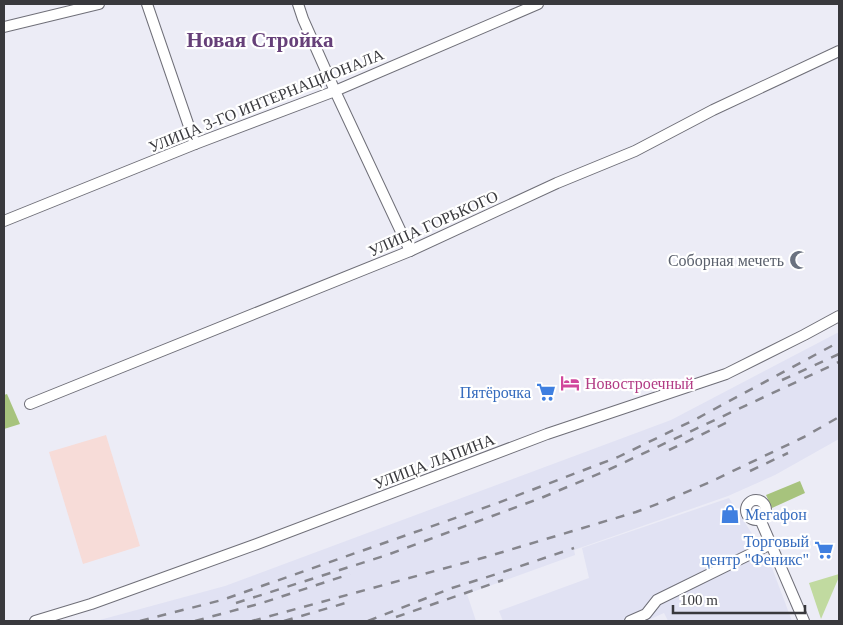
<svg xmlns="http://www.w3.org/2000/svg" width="843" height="625" font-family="'Times New Roman',serif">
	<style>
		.built { fill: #e1e2f3 }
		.industrial { fill: #f7dcd8 }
		.green { fill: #c1daa0 }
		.forest { fill: #a7c37d }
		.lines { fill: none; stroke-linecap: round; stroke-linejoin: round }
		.minor-casing { stroke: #6f6f78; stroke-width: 12 }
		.minor { stroke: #fff; stroke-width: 10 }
		.rail { stroke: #85858c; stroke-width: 2.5; stroke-dasharray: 9 9; stroke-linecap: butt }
		.labels { text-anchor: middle; stroke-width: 4.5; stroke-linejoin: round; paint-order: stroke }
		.street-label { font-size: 16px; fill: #39393d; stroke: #fff }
		.worship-label { font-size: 16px; fill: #5b616d; stroke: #fff; text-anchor: end }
		.hotel-label { font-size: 16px; fill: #b23c85; stroke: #fff; text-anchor: start }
		.shop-label { font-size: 16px; fill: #366cbe; stroke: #fff; text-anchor: end }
		.district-label { font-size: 21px; font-weight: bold; fill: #664079; stroke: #fff }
	</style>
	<rect width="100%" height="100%" fill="#ececf6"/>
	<g class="built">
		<polygon points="839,332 839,439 775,475 728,496 574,550 575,555 467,594 476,621 96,621 225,586 671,420"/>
		<polygon points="729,498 769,560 792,621 668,621 664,613 646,621 503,621 499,611 589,578 582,548"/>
	</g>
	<polygon class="industrial" points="106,435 140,546 83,564 49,452"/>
	<polygon class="green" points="839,574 839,577 821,619 809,583"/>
	<g class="forest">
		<polygon points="7,394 20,424 4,429 4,395"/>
		<polygon points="800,481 805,493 772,508 766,495"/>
	</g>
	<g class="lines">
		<g class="minor-casing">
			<g id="minor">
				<polyline points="147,4 195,144"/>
				<polyline points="298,4 303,19 335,91 410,251"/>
				<polyline points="4,27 99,4"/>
				<polyline points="4,221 195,144 335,91 538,4"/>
				<polyline points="30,404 410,251 557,183 635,151 713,110 839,51"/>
				<circle cx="756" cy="510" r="10"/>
				<polyline points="760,519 804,621"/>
				<polyline points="35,621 91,604 257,544 547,434 726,374 804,335 839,316"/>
				<polyline points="630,621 646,614 657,600 771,544"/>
			</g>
		</g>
		<use href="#minor" class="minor"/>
		<g class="rail">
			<polyline points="782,380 839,354"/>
			<polyline points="669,450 728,422"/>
			<polyline points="750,471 788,453"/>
			<polyline points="236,603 387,555 541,498 610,469 839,362"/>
			<polyline points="396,617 503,580"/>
			<polyline points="140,621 222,600 495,504 618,457 696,419 839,342"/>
			<polyline points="195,621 262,603 350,574"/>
			<polyline points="252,621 486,557 636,512 668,500 710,482 804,437 839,417"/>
			<polyline points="284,621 349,602"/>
			<polyline points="368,621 452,588 500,573 574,548"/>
		</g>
	</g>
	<defs>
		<g id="mosque-bare" transform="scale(1.5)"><path d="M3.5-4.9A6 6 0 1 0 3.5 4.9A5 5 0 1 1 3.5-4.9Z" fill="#6b7280" stroke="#fff" stroke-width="2.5" paint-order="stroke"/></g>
		<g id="hotel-bare" transform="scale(1.5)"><path d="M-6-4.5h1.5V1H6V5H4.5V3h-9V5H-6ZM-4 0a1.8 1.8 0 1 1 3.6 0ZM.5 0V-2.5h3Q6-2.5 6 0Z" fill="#d1479c" stroke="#fff" stroke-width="2.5" paint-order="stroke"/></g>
		<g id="supermarket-bare" transform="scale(1.5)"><path d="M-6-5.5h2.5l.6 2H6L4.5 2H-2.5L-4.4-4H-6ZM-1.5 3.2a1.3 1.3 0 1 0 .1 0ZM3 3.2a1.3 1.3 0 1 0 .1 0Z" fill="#3f7fe0" stroke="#fff" stroke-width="2.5" paint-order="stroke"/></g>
		<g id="shop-bare" transform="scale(1.5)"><path d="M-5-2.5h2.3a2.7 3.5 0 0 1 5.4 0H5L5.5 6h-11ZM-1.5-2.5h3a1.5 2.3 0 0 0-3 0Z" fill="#3f7fe0" stroke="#fff" stroke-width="2.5" paint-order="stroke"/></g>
	</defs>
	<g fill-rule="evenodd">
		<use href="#mosque-bare" x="799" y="260"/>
		<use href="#hotel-bare" x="570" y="383"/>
		<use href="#supermarket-bare" x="546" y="392"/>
		<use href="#shop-bare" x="730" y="514"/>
		<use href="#supermarket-bare" x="824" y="550"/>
	</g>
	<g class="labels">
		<g class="street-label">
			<text transform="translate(266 100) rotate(-22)" y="6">УЛИЦА 3-ГО ИНТЕРНАЦИОНАЛА</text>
			<text transform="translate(433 223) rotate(-24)" y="6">УЛИЦА ГОРЬКОГО</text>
			<text transform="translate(434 461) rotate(-21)" y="6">УЛИЦА ЛАПИНА</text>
		</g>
		<g class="worship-label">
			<text x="784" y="266">Соборная мечеть</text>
		</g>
		<g class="hotel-label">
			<text x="585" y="389">Новостроечный</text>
		</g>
		<g class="shop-label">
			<text x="531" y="398">Пятёрочка</text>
			<text x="745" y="520" text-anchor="start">Мегафон</text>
			<text x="809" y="547">Торговый<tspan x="809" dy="18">центр "Феникс"</tspan></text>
		</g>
		<g class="district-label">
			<text x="260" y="47">Новая Стройка</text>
		</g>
	</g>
	<rect width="843" height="625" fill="none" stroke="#39393d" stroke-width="10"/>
	<path d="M673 605v8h132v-8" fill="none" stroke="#39393d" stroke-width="2.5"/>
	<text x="680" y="605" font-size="15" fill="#39393d" stroke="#ffffff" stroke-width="4" paint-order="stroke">100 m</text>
</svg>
